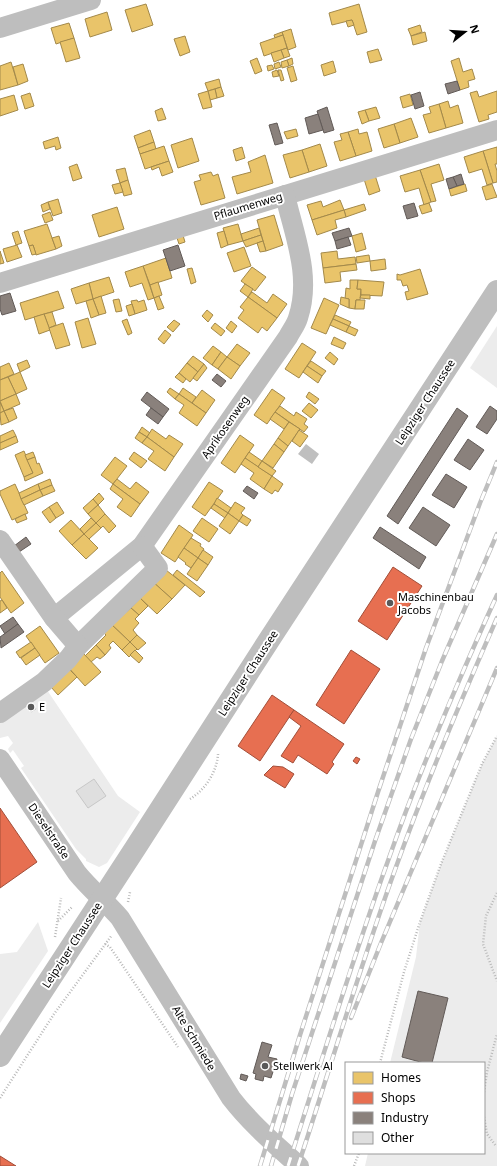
<svg xmlns="http://www.w3.org/2000/svg" width="497" height="1166" font-family="'Noto Sans',sans-serif">
	<style>
		.green { fill: #ececec }
		.water { fill: #bfbfbf }
		.homes { fill: #e9c46a; stroke: #a3894a }
		.shops { fill: #e76f51; stroke: #a24e39 }
		.industry { fill: #8a817c; stroke: #615a57 }
		.building { fill: #dfdfdf; stroke: #c7c7c7 }
		.lines { fill: none; stroke-linecap: round; stroke-linejoin: round }
		.path { stroke: #b9b9b9; stroke-width: 2.5; stroke-dasharray: 1 2; stroke-linecap: butt }
		.minor { stroke: #bebebe; stroke-width: 20 }
		.major { stroke: #bebebe; stroke-width: 22 }
		.rail-casing { stroke: #bebebe; stroke-width: 4.5 }
		.rail { stroke: #fff; stroke-width: 3; stroke-dasharray: 9; stroke-linecap: butt }
		.poi-dot { fill: #595959; stroke: #fff; stroke-width: 1.5 }
		.labels { text-anchor: middle; stroke-width: 4; stroke-linejoin: round; paint-order: stroke }
		.street-label { font-size: 11px; fill: #000; stroke: #fff }
		.poi-label { font-size: 11px; fill: #000; stroke: #fff; text-anchor: start }
	</style>
	<rect width="100%" height="100%" fill="#fff"/>
	<g class="green">
		<polygon points="497,326 497,388 470,368"/>
		<polygon points="47,690 118,796 140,812 107,863 99,867 86,861 86,859 76,849 21,768 24,766 13,750 10,753 8,749 13,743 8,736 0,738 0,716"/>
		<polygon points="497,736 497,1166 365,1166 368,1153 484,1153 484,1063 390,1063 416,957 420,922 441,864 482,764"/>
		<polygon points="38,922 48,951 0,1023 0,954 17,952"/>
	</g>
	<polygon class="water" points="306,444 319,454 312,464 298,454"/>
	<g class="homes">
		<polygon points="146,4 153,25 132,32 125,10"/>
		<polygon points="359,4 367,32 357,35 352,20 332,25 329,13"/>
		<polygon points="107,12 112,30 90,37 85,19"/>
		<polygon points="352,20 354,25 348,27 346,21"/>
		<polygon points="69,23 74,38 56,44 51,28"/>
		<polygon points="420,25 422,32 411,36 408,29"/>
		<polygon points="291,29 296,47 288,50 282,32"/>
		<polygon points="282,32 283,35 275,38 274,35"/>
		<polygon points="425,32 427,41 413,45 411,36"/>
		<polygon points="283,35 287,48 264,56 260,43"/>
		<polygon points="185,36 190,52 180,56 174,39"/>
		<polygon points="74,38 80,58 66,62 60,42"/>
		<polygon points="287,48 290,56 284,58 281,50"/>
		<polygon points="378,49 382,60 370,63 367,52"/>
		<polygon points="281,50 284,58 274,62 271,53"/>
		<polygon points="257,58 262,71 255,74 250,61"/>
		<polygon points="292,58 293,64 289,66 287,60"/>
		<polygon points="459,58 463,72 472,69 475,79 468,81 469,87 460,90 451,61"/>
		<polygon points="287,60 289,66 282,68 281,62"/>
		<polygon points="333,61 336,72 324,76 321,65"/>
		<polygon points="11,62 18,85 0,90 0,66"/>
		<polygon points="279,62 281,67 275,69 274,64"/>
		<polygon points="23,64 28,81 18,85 13,67"/>
		<polygon points="272,65 274,69 268,71 267,66"/>
		<polygon points="293,66 297,80 291,82 287,68"/>
		<polygon points="277,70 279,76 273,77 272,72"/>
		<polygon points="278,70 281,70 284,80 281,81"/>
		<polygon points="219,79 221,87 208,91 205,83"/>
		<polygon points="221,87 224,96 217,98 215,89"/>
		<polygon points="215,89 217,98 210,100 208,91"/>
		<polygon points="208,91 212,107 203,109 198,94"/>
		<polygon points="477,91 479,97 497,91 497,112 488,115 489,119 479,122 470,93"/>
		<polygon points="30,93 34,106 25,109 21,96"/>
		<polygon points="410,94 413,105 403,108 400,97"/>
		<polygon points="14,95 18,110 0,116 0,99"/>
		<polygon points="448,101 450,108 458,105 463,123 446,128 439,104"/>
		<polygon points="439,104 446,128 429,133 423,115 431,113 429,107"/>
		<polygon points="376,107 380,118 369,121 365,110"/>
		<polygon points="162,108 166,119 158,121 155,111"/>
		<polygon points="365,110 369,121 362,124 358,112"/>
		<polygon points="411,118 418,137 400,143 394,124"/>
		<polygon points="394,124 400,143 384,148 378,129"/>
		<polygon points="296,129 298,136 287,139 284,132"/>
		<polygon points="358,129 359,134 367,132 372,151 356,156 348,132"/>
		<polygon points="150,130 154,142 138,148 134,136"/>
		<polygon points="348,132 356,156 340,161 334,142 342,140 340,134"/>
		<polygon points="58,137 61,148 56,150 55,146 45,149 43,142"/>
		<polygon points="192,138 199,161 178,168 171,145"/>
		<polygon points="154,142 156,149 140,154 138,148"/>
		<polygon points="320,144 327,166 309,172 302,150"/>
		<polygon points="164,146 169,161 145,169 140,154"/>
		<polygon points="242,147 245,158 236,161 233,150"/>
		<polygon points="497,147 497,164 495,164 497,171 497,182 493,183 483,151"/>
		<polygon points="302,150 309,172 290,178 283,155"/>
		<polygon points="483,151 493,183 487,185 482,169 469,173 464,157"/>
		<polygon points="265,155 273,183 237,194 232,177 251,172 248,162"/>
		<polygon points="169,161 173,172 162,176 159,167 152,170 151,167"/>
		<polygon points="77,164 82,178 73,181 69,167"/>
		<polygon points="439,164 444,180 431,184 436,201 431,202 420,170"/>
		<polygon points="125,168 128,180 120,183 116,170"/>
		<polygon points="420,170 431,202 424,205 419,188 405,192 400,176"/>
		<polygon points="211,172 213,176 218,174 225,198 201,205 194,182 201,180 199,175"/>
		<polygon points="375,175 380,191 369,195 364,179"/>
		<polygon points="128,180 132,194 124,196 120,183"/>
		<polygon points="120,183 123,192 115,194 112,185"/>
		<polygon points="465,184 467,191 451,196 449,189"/>
		<polygon points="492,184 497,197 486,200 482,187"/>
		<polygon points="58,199 62,213 53,216 48,202"/>
		<polygon points="340,200 344,210 312,220 307,205 321,201 323,207"/>
		<polygon points="48,202 50,209 43,212 41,205"/>
		<polygon points="429,203 432,211 422,214 419,206"/>
		<polygon points="364,204 366,210 346,217 344,210"/>
		<polygon points="117,207 124,229 99,237 92,215"/>
		<polygon points="344,210 346,217 335,220 337,228 317,235 312,220"/>
		<polygon points="50,212 53,220 45,223 42,215"/>
		<polygon points="274,215 283,245 266,251 257,220"/>
		<polygon points="47,224 56,249 36,255 33,245 29,246 24,231"/>
		<polygon points="238,224 243,241 228,245 223,228"/>
		<polygon points="259,228 261,235 243,241 241,234"/>
		<polygon points="18,231 22,243 16,245 12,233"/>
		<polygon points="224,231 228,245 221,248 217,233"/>
		<polygon points="182,232 185,242 179,244 176,235"/>
		<polygon points="362,233 366,249 356,252 352,236"/>
		<polygon points="261,235 263,241 246,247 243,241"/>
		<polygon points="59,236 62,246 56,249 52,238"/>
		<polygon points="263,241 266,251 260,252 257,243"/>
		<polygon points="17,245 22,257 7,262 3,249"/>
		<polygon points="33,245 36,254 32,255 29,246"/>
		<polygon points="244,247 251,266 234,272 227,253"/>
		<polygon points="0,251 4,263 0,264"/>
		<polygon points="337,251 338,259 355,257 356,264 323,268 321,253"/>
		<polygon points="369,255 370,261 357,263 356,257"/>
		<polygon points="166,258 172,278 150,285 143,266"/>
		<polygon points="385,259 386,269 371,271 370,261"/>
		<polygon points="356,264 357,270 340,272 341,281 325,283 323,268"/>
		<polygon points="143,266 154,298 148,300 142,283 130,287 125,272"/>
		<polygon points="252,267 266,277 255,291 241,281"/>
		<polygon points="192,268 196,282 191,284 187,269"/>
		<polygon points="420,269 428,294 407,300 405,292 409,291 407,285 403,286 401,280 397,280 397,274 400,275"/>
		<polygon points="109,277 114,292 93,299 89,283"/>
		<polygon points="350,280 358,280 357,289 361,289 360,300 356,300 355,309 349,308 349,299 345,299 346,288 350,289"/>
		<polygon points="358,280 384,282 382,296 361,295 361,289 357,289"/>
		<polygon points="158,282 162,295 154,298 150,285"/>
		<polygon points="89,283 93,299 76,304 71,289"/>
		<polygon points="245,284 253,289 248,297 240,291"/>
		<polygon points="58,291 64,308 25,320 20,303"/>
		<polygon points="252,292 267,303 273,294 287,304 277,318 248,297"/>
		<polygon points="361,295 370,295 370,299 360,298"/>
		<polygon points="101,296 106,313 99,315 93,299"/>
		<polygon points="159,296 164,308 158,310 154,298"/>
		<polygon points="248,297 277,318 267,331 262,327 258,333 238,318 244,310 240,307"/>
		<polygon points="341,297 349,299 349,308 340,304"/>
		<polygon points="324,298 339,305 326,334 311,328"/>
		<polygon points="93,299 99,315 91,318 86,301"/>
		<polygon points="119,299 122,311 116,312 113,300"/>
		<polygon points="137,300 138,302 144,300 147,310 135,314 131,301"/>
		<polygon points="356,300 365,300 364,309 355,309"/>
		<polygon points="132,304 135,314 129,316 126,306"/>
		<polygon points="207,310 213,315 208,322 202,316"/>
		<polygon points="52,312 56,325 49,328 44,314"/>
		<polygon points="44,314 50,330 39,334 34,317"/>
		<polygon points="335,315 351,322 349,326 333,319"/>
		<polygon points="88,318 96,344 82,348 75,322"/>
		<polygon points="127,319 132,333 128,335 122,321"/>
		<polygon points="333,319 349,326 346,332 330,325"/>
		<polygon points="174,320 180,324 173,332 167,327"/>
		<polygon points="231,321 237,326 232,333 226,328"/>
		<polygon points="63,323 70,345 56,349 49,328"/>
		<polygon points="215,323 225,331 221,336 211,328"/>
		<polygon points="349,326 358,330 355,336 346,332"/>
		<polygon points="165,330 171,335 164,344 158,339"/>
		<polygon points="334,337 346,343 343,349 331,344"/>
		<polygon points="302,343 316,352 299,378 285,369"/>
		<polygon points="237,344 250,353 240,366 227,357"/>
		<polygon points="213,346 221,352 212,365 203,358"/>
		<polygon points="221,352 227,357 218,369 212,365"/>
		<polygon points="330,352 338,359 334,365 325,358"/>
		<polygon points="193,356 204,364 198,372 187,363"/>
		<polygon points="227,357 240,366 231,379 218,369"/>
		<polygon points="27,360 30,367 20,372 17,364"/>
		<polygon points="311,361 326,371 322,376 307,366"/>
		<polygon points="9,363 14,374 0,380 0,367"/>
		<polygon points="187,363 198,372 190,382 179,373"/>
		<polygon points="204,364 207,368 197,381 193,378"/>
		<polygon points="307,366 322,376 318,383 303,372"/>
		<polygon points="20,372 27,389 16,394 8,377"/>
		<polygon points="179,373 186,379 183,383 175,377"/>
		<polygon points="8,377 16,394 0,401 0,380"/>
		<polygon points="170,388 179,394 175,399 167,392"/>
		<polygon points="183,388 196,397 192,403 179,394"/>
		<polygon points="272,389 285,398 267,424 254,415"/>
		<polygon points="202,390 215,400 206,413 192,403"/>
		<polygon points="309,392 319,399 315,404 306,397"/>
		<polygon points="16,394 20,404 4,411 0,401"/>
		<polygon points="179,394 206,413 197,426 179,413 184,405 175,399"/>
		<polygon points="0,402 4,411 0,413"/>
		<polygon points="309,403 318,410 311,418 302,411"/>
		<polygon points="280,406 294,416 296,412 307,419 304,424 308,427 304,432 275,412"/>
		<polygon points="13,408 17,418 9,422 4,411"/>
		<polygon points="4,411 9,422 1,425 0,413"/>
		<polygon points="275,412 289,422 284,429 270,419"/>
		<polygon points="289,422 300,429 288,446 278,438"/>
		<polygon points="142,427 150,433 147,437 139,432"/>
		<polygon points="152,429 166,439 169,435 183,444 174,457 147,437"/>
		<polygon points="13,430 16,436 0,443 0,436"/>
		<polygon points="299,430 308,436 300,447 292,441"/>
		<polygon points="139,432 147,437 142,443 135,438"/>
		<polygon points="240,435 254,445 235,473 221,463"/>
		<polygon points="16,436 18,442 0,450 0,443"/>
		<polygon points="147,437 174,457 165,471 148,459 154,451 142,443"/>
		<polygon points="278,438 288,446 284,452 274,444"/>
		<polygon points="274,444 284,452 273,468 262,461"/>
		<polygon points="24,451 33,473 24,477 15,455"/>
		<polygon points="33,452 35,457 27,460 25,455"/>
		<polygon points="134,452 147,461 141,468 129,459"/>
		<polygon points="249,452 262,461 258,467 245,458"/>
		<polygon points="35,457 37,464 39,463 43,473 25,481 24,477 33,473 27,460"/>
		<polygon points="115,457 127,466 113,484 101,475"/>
		<polygon points="245,458 272,476 264,489 250,479 254,473 241,464"/>
		<polygon points="262,461 276,471 272,476 258,467"/>
		<polygon points="272,476 283,484 278,492 275,490 272,494 264,489"/>
		<polygon points="50,479 52,485 40,490 38,484"/>
		<polygon points="117,479 130,489 136,482 149,492 140,504 113,484"/>
		<polygon points="209,482 223,491 205,516 192,507"/>
		<polygon points="15,484 28,513 12,520 0,494 0,491"/>
		<polygon points="38,484 40,490 21,499 19,493"/>
		<polygon points="113,484 140,504 131,517 117,507 123,499 110,489"/>
		<polygon points="52,485 55,491 43,496 40,490"/>
		<polygon points="40,490 43,496 24,505 21,499"/>
		<polygon points="99,493 104,499 98,505 93,499"/>
		<polygon points="217,498 231,508 228,513 214,504"/>
		<polygon points="93,499 98,505 88,514 83,508"/>
		<polygon points="57,502 64,513 56,518 49,507"/>
		<polygon points="235,502 245,508 241,513 243,515 239,521 228,513"/>
		<polygon points="214,504 228,513 225,518 211,508"/>
		<polygon points="98,505 105,514 96,523 88,514"/>
		<polygon points="49,507 56,518 50,523 42,512"/>
		<polygon points="228,513 239,521 230,534 219,526"/>
		<polygon points="25,514 27,519 17,523 15,519"/>
		<polygon points="105,514 116,526 109,533 103,526 101,528 96,523"/>
		<polygon points="243,515 251,520 247,526 239,521"/>
		<polygon points="91,518 96,523 84,534 80,529"/>
		<polygon points="202,518 218,529 209,542 193,531"/>
		<polygon points="71,520 84,534 72,545 59,531"/>
		<polygon points="96,523 101,528 89,539 84,534"/>
		<polygon points="179,525 193,535 175,562 161,553"/>
		<polygon points="84,534 98,548 86,559 72,545"/>
		<polygon points="191,538 201,544 200,546 204,549 198,558 184,548"/>
		<polygon points="184,548 198,558 191,568 185,564 186,563 178,557"/>
		<polygon points="203,550 213,557 208,565 198,558"/>
		<polygon points="198,558 208,565 197,581 187,574"/>
		<polygon points="166,570 185,585 172,599 154,583"/>
		<polygon points="177,570 205,592 200,597 173,575"/>
		<polygon points="2,571 24,603 11,613 0,597 0,573"/>
		<polygon points="152,581 172,599 157,614 138,596"/>
		<polygon points="140,598 148,606 139,615 131,608"/>
		<polygon points="2,600 7,608 0,613 0,601"/>
		<polygon points="131,608 139,615 135,619 139,623 133,630 137,635 130,642 111,624"/>
		<polygon points="111,624 130,642 122,650 113,641 109,645 111,648 105,655 96,645 106,635 103,632"/>
		<polygon points="40,626 59,653 45,663 26,636"/>
		<polygon points="137,635 146,643 138,650 130,642"/>
		<polygon points="31,642 35,648 20,658 16,652"/>
		<polygon points="130,642 137,649 129,657 122,650"/>
		<polygon points="96,645 105,655 100,659 97,657 91,662 85,656"/>
		<polygon points="35,648 40,655 26,665 21,658"/>
		<polygon points="135,650 143,658 139,663 130,655"/>
		<polygon points="83,653 101,672 85,686 68,667"/>
		<polygon points="70,670 77,677 58,695 51,687"/>
	</g>
	<g class="shops">
		<polygon points="393,567 422,586 387,640 358,621"/>
		<polygon points="351,650 380,669 344,724 316,705"/>
		<polygon points="272,695 294,710 260,761 238,746"/>
		<polygon points="294,710 344,744 332,762 334,764 327,774 298,755 293,763 281,756 301,726 289,717"/>
		<polygon points="356,757 360,759 357,764 353,761"/>
		<polygon points="273,766 283,767 294,774 285,788 264,775"/>
		<polygon points="0,808 37,862 0,888"/>
		<polygon points="0,1156 16,1166 0,1166"/>
	</g>
	<g class="industry">
		<polygon points="457,81 460,90 448,94 445,84"/>
		<polygon points="420,92 424,106 415,109 411,95"/>
		<polygon points="327,107 334,130 324,133 317,111"/>
		<polygon points="318,114 323,130 309,134 305,118"/>
		<polygon points="277,123 283,143 275,145 269,125"/>
		<polygon points="461,174 464,184 457,186 453,177"/>
		<polygon points="453,177 457,186 449,189 446,179"/>
		<polygon points="414,203 418,216 407,219 403,206"/>
		<polygon points="349,228 352,236 335,241 332,233"/>
		<polygon points="348,237 351,245 337,249 335,241"/>
		<polygon points="178,245 185,266 170,271 163,250"/>
		<polygon points="10,293 16,311 2,315 0,309 0,296"/>
		<polygon points="217,374 226,381 221,387 212,380"/>
		<polygon points="147,392 169,409 163,417 141,400"/>
		<polygon points="490,406 497,411 497,419 487,434 476,427"/>
		<polygon points="151,408 163,417 158,424 146,415"/>
		<polygon points="457,408 468,416 398,524 387,516"/>
		<polygon points="468,439 484,450 470,470 454,460"/>
		<polygon points="446,474 467,487 454,508 432,495"/>
		<polygon points="247,486 258,493 254,499 243,491"/>
		<polygon points="423,507 450,525 436,546 409,528"/>
		<polygon points="380,527 426,557 419,569 373,538"/>
		<polygon points="26,537 31,544 19,552 14,546"/>
		<polygon points="13,617 18,624 5,634 0,626"/>
		<polygon points="18,624 24,632 1,648 0,637"/>
		<polygon points="418,991 448,998 432,1063 424,1063 402,1057"/>
		<polygon points="262,1042 272,1045 268,1057 277,1059 271,1078 264,1076 263,1081 255,1079 256,1074 253,1073"/>
		<polygon points="241,1074 248,1076 246,1081 240,1079"/>
	</g>
	<g class="building">
		<polygon points="32,703 36,709 31,712 27,705"/>
		<polygon points="94,779 106,796 88,808 76,791"/>
	</g>
	<g class="lines">
		<g class="path">
			<path d="M190,799C205,790 217,772 218,754"/>
			<polyline points="497,893 486,916 483,944 497,981"/>
			<polyline points="128,902 130,892"/>
			<polyline points="58,921 72,907"/>
			<polyline points="55,937 61,898"/>
			<polyline points="105,944 110,947 178,1047"/>
			<polyline points="380,1063 404,972 420,922 441,864 482,764 497,736"/>
			<polyline points="484,1092 487,1072 497,1034"/>
			<polyline points="0,1098 54,1014 112,935"/>
			<polyline points="484,1117 487,1134 496,1146"/>
			<polyline points="354,1166 359,1153"/>
		</g>
		<g class="minor">
			<polyline points="0,28 91,0"/>
			<polyline points="0,283 497,130"/>
			<path d="M0,540L54,618L142,546L288,337C291,331 296,325 298,318C312,276 294,235 285,195"/>
			<polyline points="78,646 158,568 142,546"/>
			<polyline points="0,713 44,682 68,659 78,646 54,618"/>
			<path d="M0,759L77,873C90,889 106,902 120,918L231,1098C251,1124 275,1144 299,1166"/>
		</g>
		<polyline class="major" points="0,1056 136,847 271,637 497,291"/>
		<g class="rail-casing">
			<g id="rail">
				<polyline points="351,1018 381,943 497,668"/>
				<polyline points="260,1166 300,1035 378,792 426,648 480,503 497,462"/>
				<polyline points="271,1166 292,1094 375,841 411,739 442,661 497,534"/>
				<path d="M288,1166C321,1063 352,960 389,858C420,769 458,681 497,595"/>
				<path d="M298,1166C331,1066 360,966 396,867C426,783 461,700 497,618"/>
			</g>
		</g>
		<use href="#rail" class="rail"/>
	</g>
	<g class="poi-dot">
		<circle cx="390" cy="603" r="4"/>
		<circle cx="31" cy="707" r="4"/>
		<circle cx="265" cy="1066" r="4"/>
	</g>
	<g class="labels">
		<g class="street-label">
			<text transform="translate(248 206) rotate(-17)" y="4">Pflaumenweg</text>
			<text transform="translate(425 402) rotate(-57)" y="4">Leipziger Chaussee</text>
			<text transform="translate(225 427) rotate(-55)" y="4">Aprikosenweg</text>
			<text transform="translate(248 673) rotate(-57)" y="4">Leipziger Chaussee</text>
			<text transform="translate(49 831) rotate(56)" y="4">Dieselstraße</text>
			<text transform="translate(72 945) rotate(-57)" y="4">Leipziger Chaussee</text>
			<text transform="translate(194 1038) rotate(59)" y="4">Alte Schmiede</text>
		</g>
		<g class="poi-label">
			<text x="398" y="601">Maschinenbau<tspan x="398" dy="13">Jacobs</tspan></text>
			<text x="39" y="711">E</text>
			<text x="273" y="1070">Stellwerk Al</text>
		</g>
	</g>
	<rect x="345" y="1062" width="140" height="92" fill="#ffffff" stroke="#999999"/>
	<rect x="353" y="1072" width="20" height="12" fill="#e9c46a" stroke="#999999"/>
	<text x="381" y="1082" font-size="12" fill="#000000">Homes</text>
	<rect x="353" y="1092" width="20" height="12" fill="#e76f51" stroke="#999999"/>
	<text x="381" y="1102" font-size="12" fill="#000000">Shops</text>
	<rect x="353" y="1112" width="20" height="12" fill="#8a817c" stroke="#999999"/>
	<text x="381" y="1122" font-size="12" fill="#000000">Industry</text>
	<rect x="353" y="1132" width="20" height="12" fill="#dfdfdf" stroke="#999999"/>
	<text x="381" y="1142" font-size="12" fill="#000000">Other</text>
	<g transform="translate(465 32) rotate(73)" stroke="#ffffff" stroke-width="3" paint-order="stroke">
	<path d="M0-3L7 15L0 10L-7 15Z" fill="#000000"/>
	<text y="-6" font-size="11" font-weight="bold" text-anchor="middle" fill="#000000">N</text>
	</g>
</svg>
